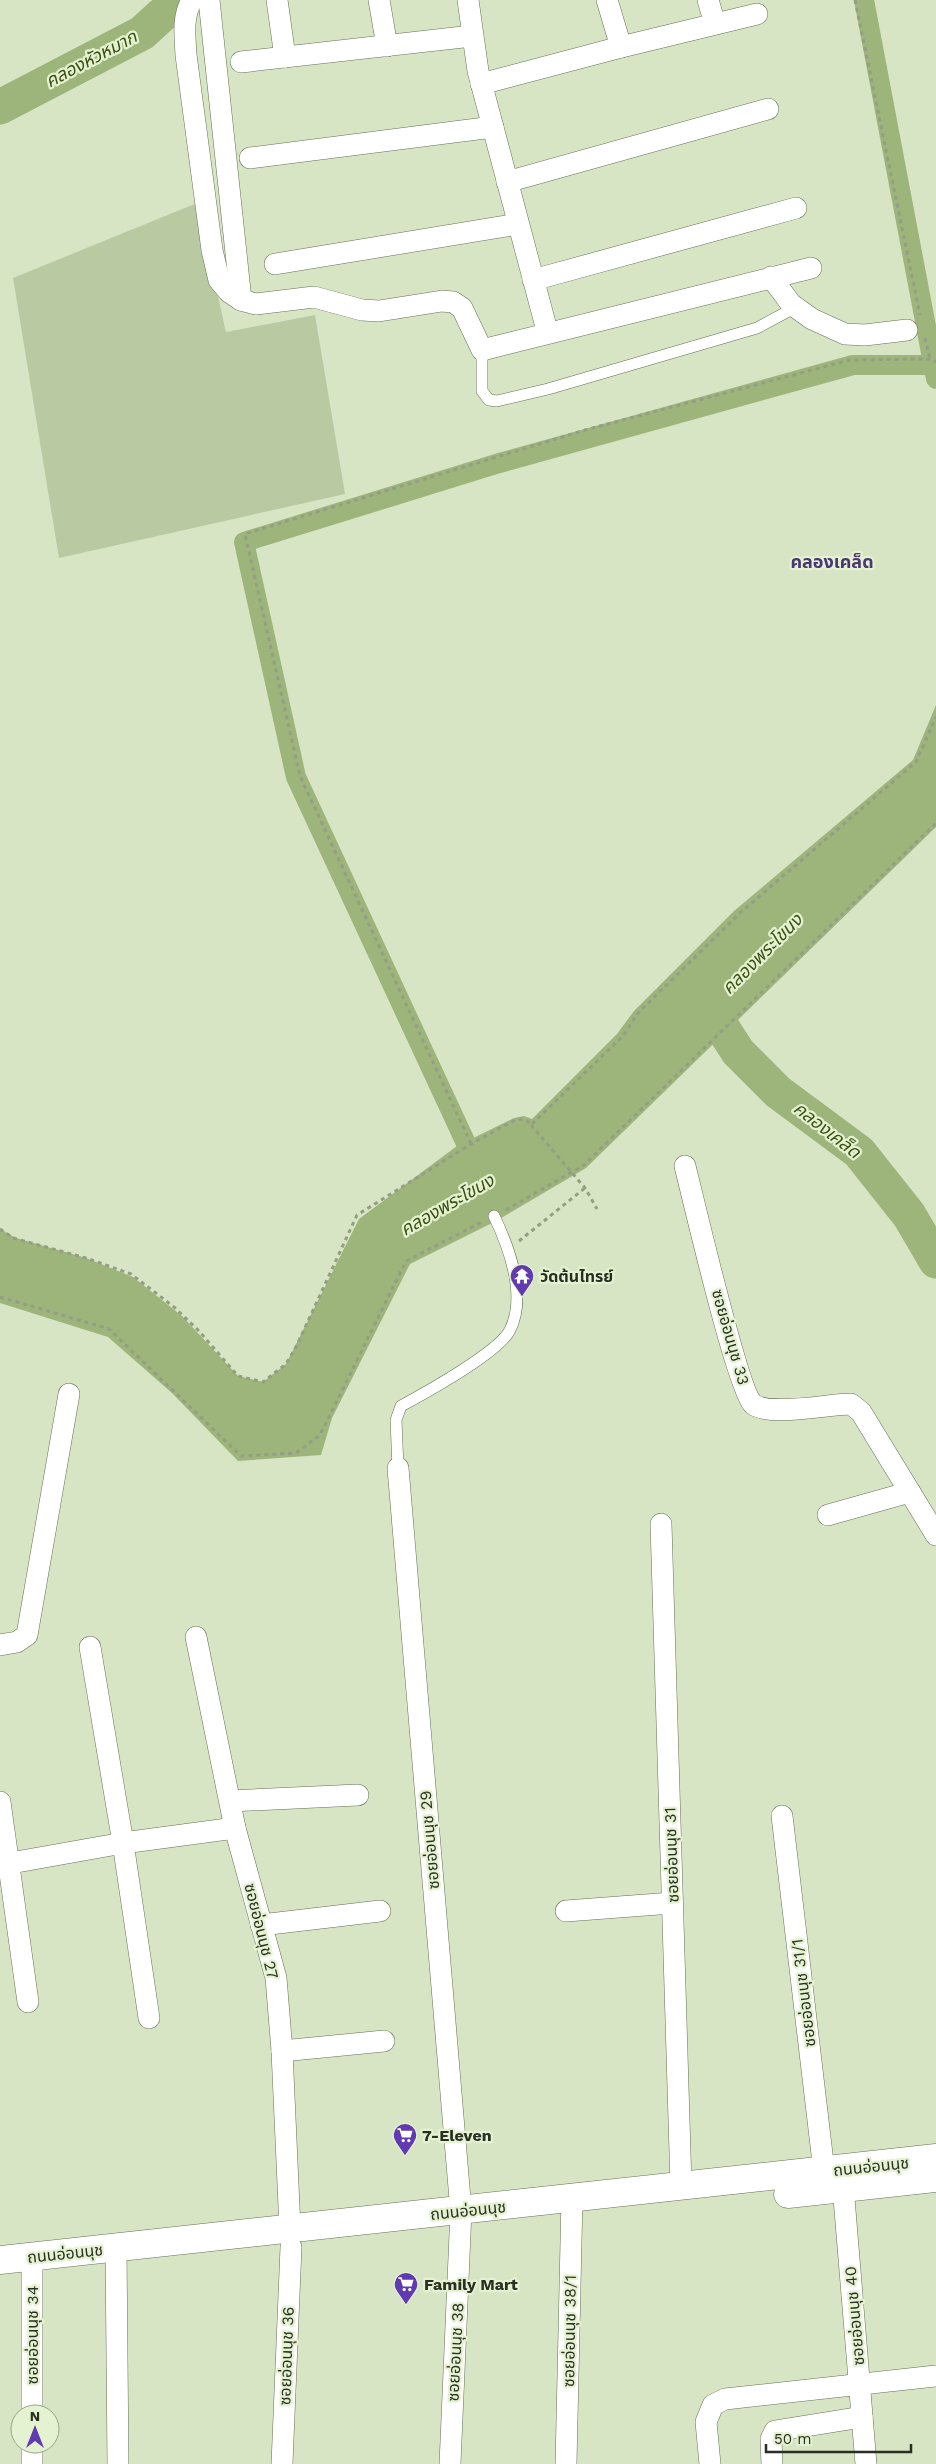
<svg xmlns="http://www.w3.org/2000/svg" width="936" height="2464" font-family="'Work Sans','Noto Sans Thai',sans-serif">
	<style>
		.green { fill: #b9caa3 }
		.water { fill: #9db57a }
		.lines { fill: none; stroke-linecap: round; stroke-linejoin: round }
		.canal { stroke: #9db57a; stroke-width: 20 }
		.river { stroke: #9db57a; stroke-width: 35 }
		.lane-casing { stroke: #647154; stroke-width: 12 }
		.street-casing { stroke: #647154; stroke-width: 22 }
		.primary-casing { stroke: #647154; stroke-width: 29 }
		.path { stroke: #939e85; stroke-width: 3; stroke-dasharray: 4 4; stroke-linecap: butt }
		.lane { stroke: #fff; stroke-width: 11 }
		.street { stroke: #fff; stroke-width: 21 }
		.primary { stroke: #fff; stroke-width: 28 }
		.labels { text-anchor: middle; stroke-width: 4.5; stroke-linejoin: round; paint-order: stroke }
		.poi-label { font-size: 16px; font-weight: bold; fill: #2a2f23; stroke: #e4f2d1; text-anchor: start }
		.street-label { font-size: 16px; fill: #2a2f23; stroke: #e4f2d1 }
		.water-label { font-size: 18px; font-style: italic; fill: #3d5212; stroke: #e4f2d1 }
		.neighbourhood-label { font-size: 18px; font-weight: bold; fill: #493875; stroke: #e4f2d1 }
	</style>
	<rect width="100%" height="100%" fill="#d7e5c4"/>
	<polygon class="green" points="197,203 226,332 315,315 345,494 59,558 13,278"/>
	<polygon class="water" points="936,705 936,827 586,1168 496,1221 410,1264 332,1418 321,1455 238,1461 172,1393 108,1337 0,1303 0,1229 16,1238 86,1258 133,1277 182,1316 238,1376 263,1382 286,1364 359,1219 457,1146 514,1118 524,1116 532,1119 617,1034 634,1011 734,911 913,760"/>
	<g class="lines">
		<g class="canal">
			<polyline points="864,0 936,379"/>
			<polyline points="477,1167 296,777 244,542 496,464 853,365 933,365"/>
		</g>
		<g class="river">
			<polyline points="0,107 142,33 166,11 172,0"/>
			<polyline points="709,1007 738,1052 778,1092 859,1152 909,1215 936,1261"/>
		</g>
		<g class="lane-casing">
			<g id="lane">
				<polyline points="482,350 482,391 489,400 497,401 548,389 757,328 796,307"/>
				<path d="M398,1468L396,1420L401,1406C425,1393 499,1352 510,1330C527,1296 509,1247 494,1216"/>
			</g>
		</g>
		<g class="street-casing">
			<g id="street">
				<path d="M192,0C182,17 185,36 186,55L212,250L219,280L229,292L241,300L256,304L314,297L362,310L379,311L442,301L453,302L462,308L482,350L811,268"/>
				<polyline points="209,0 241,300"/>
				<polyline points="277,0 285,57"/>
				<polyline points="379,0 387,46"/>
				<polyline points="468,0 478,71 545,323"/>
				<polyline points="607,0 621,47"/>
				<polyline points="708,0 715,24"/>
				<polyline points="241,62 472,36"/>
				<polyline points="481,84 621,47 757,14"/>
				<polyline points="250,158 493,127"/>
				<polyline points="507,182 768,109"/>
				<polyline points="275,264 518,224"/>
				<polyline points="771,277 791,304 812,319 845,334 865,335 907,330"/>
				<polyline points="533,280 796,208"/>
				<path d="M685,1166C693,1198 738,1391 753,1404C769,1417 829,1404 851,1404L861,1412L936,1535"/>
				<polyline points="398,1468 461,2211 450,2464"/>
				<polyline points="828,1515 910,1492"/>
				<polyline points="661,1524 681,2186"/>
				<polyline points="196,1637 235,1828 276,1978 282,2051 290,2229"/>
				<polyline points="0,1645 17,1642 27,1635 69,1394"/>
				<polyline points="90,1647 123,1843 149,2018"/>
				<polyline points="230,1801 358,1795"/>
				<polyline points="0,1802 28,2002"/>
				<polyline points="782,1816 824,2171"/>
				<polyline points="0,1865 123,1843 235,1828"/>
				<polyline points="566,1911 672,1903"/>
				<polyline points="261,1925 380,1911"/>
				<polyline points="282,2051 384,2041"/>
				<polyline points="842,2174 866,2464"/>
				<polyline points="116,2248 118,2464"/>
				<polyline points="32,2414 32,2257"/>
				<polyline points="32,2464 32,2444"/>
				<polyline points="282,2464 291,2247"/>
				<polyline points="566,2464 572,2198"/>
				<polyline points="710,2464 706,2422 713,2405 725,2399 936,2376"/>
				<polyline points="772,2464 771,2439 775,2431 862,2417"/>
			</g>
		</g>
		<g class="primary-casing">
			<g id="primary">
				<polyline points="788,2194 936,2178"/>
				<polyline points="0,2260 936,2158"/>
			</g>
		</g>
		<g class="path">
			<polyline points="855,0 920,315"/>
			<polyline points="925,338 930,359"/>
			<polyline points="531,1125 585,1188 597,1209"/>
			<polyline points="471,1144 300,776 245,534 585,430 850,360 930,359 936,362"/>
			<polyline points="506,1210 584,1165 936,823"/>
			<polyline points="0,1229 13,1238 86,1258 131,1274 174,1307 198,1330 238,1376 263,1382 286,1364 296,1347 357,1215 471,1144 517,1119 526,1120 531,1125 623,1036 638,1013 740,913 916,762 936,717"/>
			<polyline points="519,1241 585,1188"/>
			<polyline points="0,1297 109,1329 241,1456 296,1453 320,1435 406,1261 482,1222"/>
		</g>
		<use href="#lane" class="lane"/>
		<use href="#street" class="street"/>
		<use href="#primary" class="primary"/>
	</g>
	<defs>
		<g id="temple-pin" transform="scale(1.25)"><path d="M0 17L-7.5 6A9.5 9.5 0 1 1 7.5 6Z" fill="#6139b1" stroke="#e4f2d1"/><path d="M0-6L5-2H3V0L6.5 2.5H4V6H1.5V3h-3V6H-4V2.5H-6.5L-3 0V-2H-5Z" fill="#fff"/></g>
		<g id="supermarket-pin" transform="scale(1.25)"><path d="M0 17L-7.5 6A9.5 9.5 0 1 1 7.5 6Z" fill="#6139b1" stroke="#e4f2d1"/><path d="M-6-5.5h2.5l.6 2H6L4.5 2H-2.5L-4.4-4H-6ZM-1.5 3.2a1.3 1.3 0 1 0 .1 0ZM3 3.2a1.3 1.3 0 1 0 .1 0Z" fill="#fff"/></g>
	</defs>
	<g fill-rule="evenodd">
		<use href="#temple-pin" x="522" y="1276"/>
		<use href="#supermarket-pin" x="405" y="2135"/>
		<use href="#supermarket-pin" x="406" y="2284"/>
	</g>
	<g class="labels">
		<g class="poi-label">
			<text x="540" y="1282">วัดต้นไทรย์</text>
			<text x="422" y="2141">7-Eleven</text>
			<text x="424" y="2290">Family Mart</text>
		</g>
		<g class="street-label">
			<text transform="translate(731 1337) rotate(74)" y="6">ซอยอ่อนนุช 33</text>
			<text transform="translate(429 1840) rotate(-95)" y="6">ซอยอ่อนนุช 29</text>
			<text transform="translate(671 1855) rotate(-92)" y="6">ซอยอ่อนนุช 31</text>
			<text transform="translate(262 1931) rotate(76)" y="6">ซอยอ่อนนุช 27</text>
			<text transform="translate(803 1993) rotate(-97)" y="6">ซอยอ่อนนุช 31/1</text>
			<text transform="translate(871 2166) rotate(-6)" y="6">ถนนอ่อนนุช</text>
			<text transform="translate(468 2210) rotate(-6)" y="6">ถนนอ่อนนุช</text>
			<text transform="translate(65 2253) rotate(-6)" y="6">ถนนอ่อนนุช</text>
			<text transform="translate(854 2316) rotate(-95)" y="6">ซอยอ่อนนุช 40</text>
			<text transform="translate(569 2331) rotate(-89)" y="6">ซอยอ่อนนุช 38/1</text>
			<text transform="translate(32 2335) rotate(-90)" y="6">ซอยอ่อนนุช 34</text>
			<text transform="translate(455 2352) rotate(-87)" y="6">ซอยอ่อนนุช 38</text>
			<text transform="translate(286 2356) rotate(-88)" y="6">ซอยอ่อนนุช 36</text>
		</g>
		<g class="water-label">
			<text transform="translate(91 59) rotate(-28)" y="6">คลองหัวหมาก</text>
			<text transform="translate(762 954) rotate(-45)" y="6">คลองพระโขนง</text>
			<text transform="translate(827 1130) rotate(38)" y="6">คลองเคล็ด</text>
			<text transform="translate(447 1205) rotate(-30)" y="6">คลองพระโขนง</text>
		</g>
		<g class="neighbourhood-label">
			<text x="832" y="568">คลองเคล็ด</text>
		</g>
	</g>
	<g transform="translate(35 2429)"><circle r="24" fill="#e4f2d1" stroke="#9aa48b"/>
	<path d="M0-4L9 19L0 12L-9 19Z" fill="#6139b1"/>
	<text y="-8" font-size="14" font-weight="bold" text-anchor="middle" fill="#2a2f23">N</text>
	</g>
	<path d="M766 2444v8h145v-8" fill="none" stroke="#2a2f23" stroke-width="2.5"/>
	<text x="774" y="2444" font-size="15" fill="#2a2f23" stroke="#e4f2d1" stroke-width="4" paint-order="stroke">50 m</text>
</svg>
